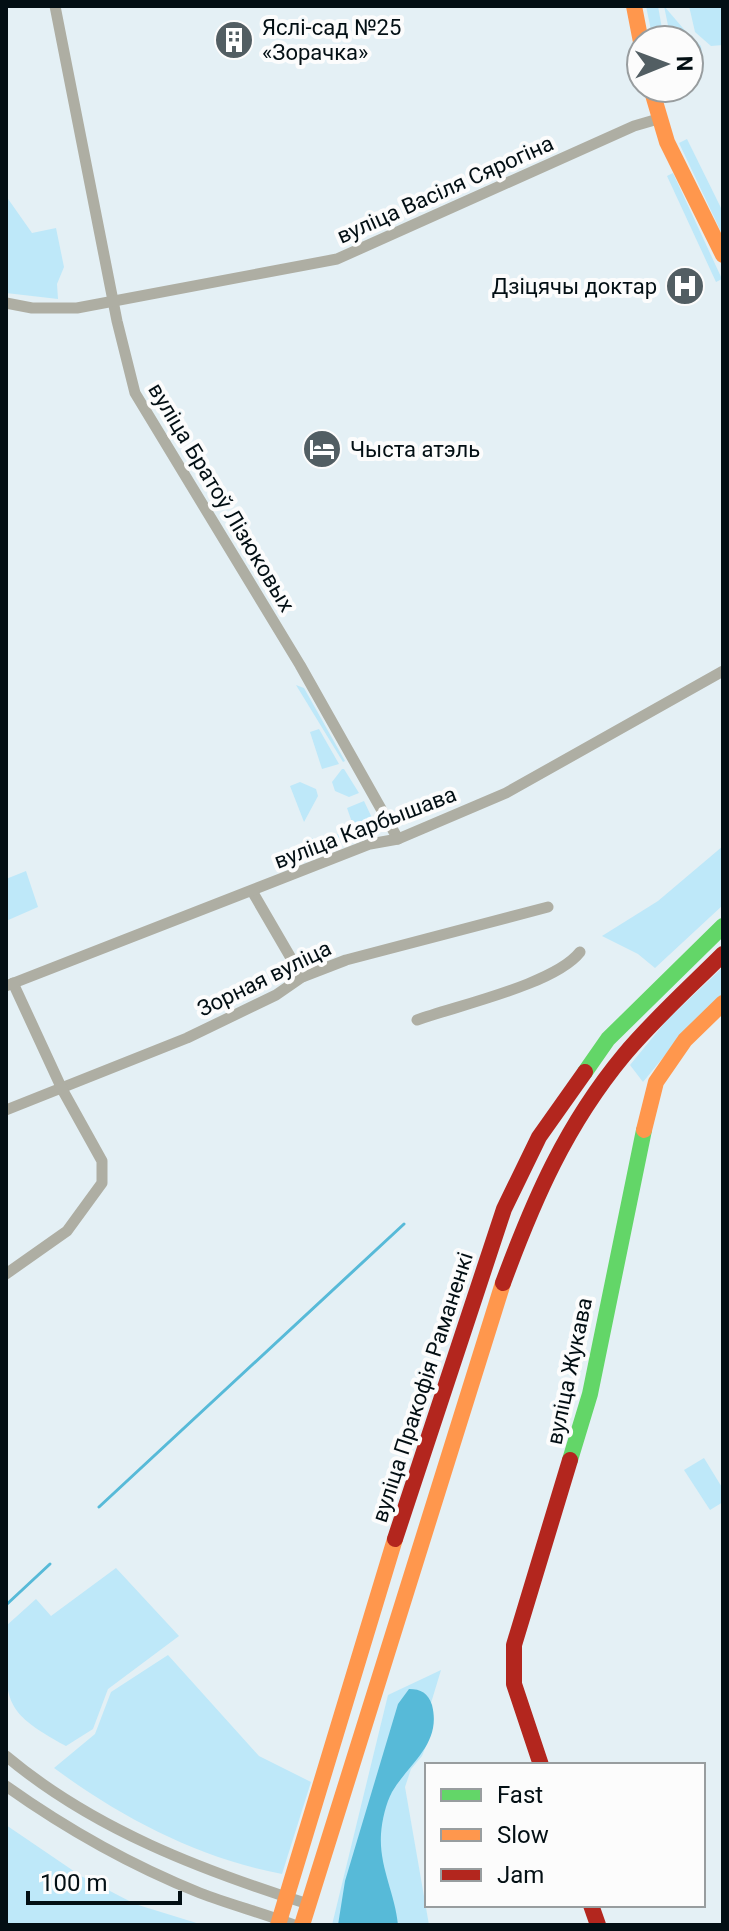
<svg xmlns="http://www.w3.org/2000/svg" width="729" height="1931" font-family="Roboto,sans-serif">
	<style>
		.green { fill: #bee8f9 }
		.water { fill: #57bad8 }
		.lines { fill: none; stroke-linecap: round; stroke-linejoin: round }
		.stream { stroke: #57bad8; stroke-width: 3 }
		.street { stroke: #aeaea3; stroke-width: 11 }
		.fast { stroke: #63d668; stroke-width: 16 }
		.slow { stroke: #ff974d; stroke-width: 16 }
		.jam { stroke: #b3261e; stroke-width: 16 }
		.labels { text-anchor: middle; stroke-width: 8; stroke-linejoin: round; paint-order: stroke }
		.poi-label { font-size: 22px; fill: #030f14; stroke: #fcfcfc; text-anchor: start }
		.street-label { font-size: 22px; fill: #030f14; stroke: #fcfcfc }
	</style>
	<rect width="100%" height="100%" fill="#e4f0f5"/>
	<g class="green">
		<polygon points="646,6 658,6 664,40 653,40"/>
		<polygon points="664,6 688,34 686,40 671,40"/>
		<polygon points="689,6 721,6 723,45 711,46 695,32"/>
		<polygon points="695,40 701,46 704,67 689,80 689,59"/>
		<polygon points="687,139 723,212 723,236 679,143"/>
		<polygon points="673,173 722,279 716,282 667,176"/>
		<polygon points="6,196 32,233 56,228 64,267 57,284 58,299 6,293"/>
		<polygon points="296,685 304,688 345,761 343,762"/>
		<polygon points="319,729 339,764 322,769 310,732"/>
		<polygon points="342,769 344,769 359,793 349,797 335,791 332,782"/>
		<polygon points="300,782 316,789 318,796 304,822 290,786"/>
		<polygon points="364,801 373,820 370,828 364,827 301,854 312,838 318,842 354,828 347,808"/>
		<polygon points="723,846 723,905 655,968 638,954 602,936 658,901"/>
		<polygon points="26,871 38,907 6,921 6,879"/>
		<polygon points="723,967 723,995 675,1043 643,1082 630,1065 667,1020"/>
		<polygon points="704,1458 723,1489 723,1502 710,1510 684,1470"/>
		<path d="M116,1568L179,1636L108,1689L93,1729L66,1746C0,1710 6,1701 6,1626L36,1599L51,1616Z"/>
		<path d="M168,1655L259,1756L311,1782L282,1874C198,1858 122,1818 54,1768L95,1734L111,1692Z"/>
		<polygon points="441,1670 431,1703 432,1731 422,1756 411,1769 405,1787 429,1925 332,1925 388,1695"/>
		<polygon points="6,1825 81,1876 135,1904 203,1925 6,1925"/>
	</g>
	<path class="water" d="M409,1689C421,1689 428,1693 432,1705C442,1744 409,1763 392,1792C386,1803 382,1820 381,1834C379,1867 395,1893 398,1925H338L345,1881L398,1704Z"/>
	<g class="lines">
		<g class="stream">
			<polyline points="99,1507 404,1224"/>
			<polyline points="6,1605 50,1564"/>
		</g>
		<g class="street">
			<polyline points="55,6 117,321 135,393 300,665 398,839"/>
			<polyline points="6,303 32,308 77,308 337,259 634,126 658,119"/>
			<polyline points="252,891 302,977"/>
			<polyline points="6,986 370,844 398,839 506,793 723,671"/>
			<path d="M417,1020C459,1005 555,984 580,952"/>
			<polyline points="6,1110 187,1038 276,995 302,977 346,960 548,907"/>
			<polyline points="6,1274 67,1231 102,1183 102,1161 62,1089 13,983"/>
			<path d="M6,1756C93,1829 201,1870 308,1904"/>
			<path d="M6,1786C68,1830 130,1865 200,1893C231,1905 263,1913 294,1925"/>
		</g>
		<g class="fast">
			<polyline points="585,1072 608,1039 723,926"/>
			<polyline points="570,1460 590,1394 644,1130"/>
		</g>
		<g class="slow">
			<polyline points="634,6 641,42"/>
			<polyline points="651,88 667,142 723,255"/>
			<polyline points="644,1130 656,1082 685,1040 723,1003"/>
			<polyline points="278,1925 395,1539"/>
			<polyline points="302,1925 503,1283"/>
		</g>
		<g class="jam">
			<path d="M503,1283C534,1199 566,1125 624,1055C654,1019 690,987 723,954"/>
			<polyline points="395,1539 504,1209 539,1137 585,1072"/>
			<polyline points="541,1765 514,1684 514,1645 570,1460"/>
			<polyline points="591,1905 598,1925"/>
		</g>
	</g>
	<defs>
		<g id="building-disc" transform="scale(2)"><circle r="9.5" fill="#525e63" stroke="#fcfcfc"/><path d="M-4-6H4V6H1V3H-1V6H-4ZM-2.5-4.3h1.7v1.8h-1.7ZM.8-4.3h1.7v1.8H.8ZM-2.5-1h1.7V.8h-1.7ZM.8-1h1.7V.8H.8Z" fill="#fff"/></g>
		<g id="hospital-disc" transform="scale(2)"><circle r="9.5" fill="#525e63" stroke="#fcfcfc"/><path d="M-5-5h3v3.5h4V-5h3V5h-3V1.5h-4V5h-3Z" fill="#fff"/></g>
		<g id="hotel-disc" transform="scale(2)"><circle r="9.5" fill="#525e63" stroke="#fcfcfc"/><path d="M-6-4.5h1.5V1H6V5H4.5V3h-9V5H-6ZM-4 0a1.8 1.8 0 1 1 3.6 0ZM.5 0V-2.5h3Q6-2.5 6 0Z" fill="#fff"/></g>
	</defs>
	<g fill-rule="evenodd">
		<use href="#building-disc" x="234" y="40"/>
		<use href="#hospital-disc" x="685" y="286"/>
		<use href="#hotel-disc" x="322" y="449"/>
	</g>
	<g class="labels">
		<g class="poi-label">
			<text x="262" y="35">Яслі-сад №25<tspan x="262" dy="25">«Зорачка»</tspan></text>
			<text x="657" y="294" text-anchor="end">Дзіцячы доктар</text>
			<text x="350" y="457">Чыста атэль</text>
		</g>
		<g class="street-label">
			<text transform="translate(445 189) rotate(-24)" y="8">вуліца Васіля Сярогіна</text>
			<text transform="translate(222 497) rotate(59)" y="8">вуліца Братоў Лізюковых</text>
			<text transform="translate(365 827) rotate(-21)" y="8">вуліца Карбышава</text>
			<text transform="translate(264 978) rotate(-26)" y="8">Зорная вуліца</text>
			<text transform="translate(569 1371) rotate(-78)" y="8">вуліца Жукава</text>
			<text transform="translate(422 1387) rotate(-72)" y="8">вуліца Пракофія Раманенкі</text>
		</g>
	</g>
	<rect width="729" height="1931" fill="none" stroke="#030f14" stroke-width="16"/>
	<rect x="425" y="1763" width="280" height="144" fill="#fcfcfc" stroke="#989d9f" stroke-width="2"/>
	<rect x="441" y="1789" width="40" height="12" fill="#63d668" stroke="#989d9f" stroke-width="2"/>
	<text x="497" y="1803" font-size="24" fill="#030f14">Fast</text>
	<rect x="441" y="1829" width="40" height="12" fill="#ff974d" stroke="#989d9f" stroke-width="2"/>
	<text x="497" y="1843" font-size="24" fill="#030f14">Slow</text>
	<rect x="441" y="1869" width="40" height="12" fill="#b3261e" stroke="#989d9f" stroke-width="2"/>
	<text x="497" y="1883" font-size="24" fill="#030f14">Jam</text>
	<g transform="translate(665 64) rotate(89)"><circle r="38" fill="#fcfcfc" stroke="#989d9f" stroke-width="2"/>
	<path d="M0-6L14 30L0 20L-14 30Z" fill="#525e63"/>
	<text y="-12" font-size="22" font-weight="bold" text-anchor="middle" fill="#030f14">N</text>
	</g>
	<path d="M28 1891v12h152v-12" fill="none" stroke="#030f14" stroke-width="4"/>
	<text x="40" y="1891" font-size="24" fill="#030f14" stroke="#fcfcfc" stroke-width="6" paint-order="stroke">100 m</text>
</svg>
